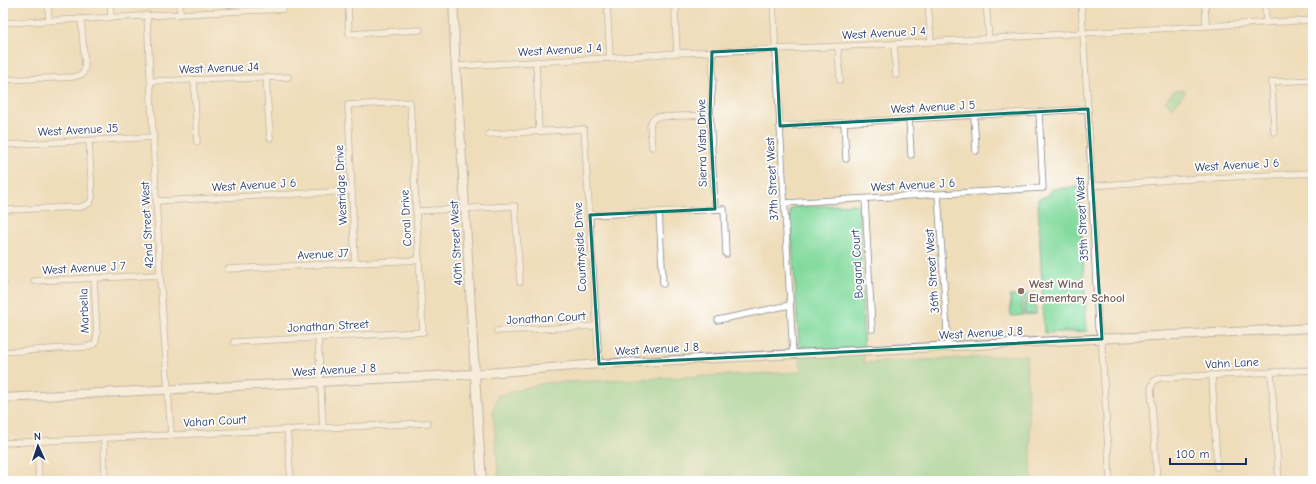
<svg xmlns="http://www.w3.org/2000/svg" width="1316" height="484" font-family="'Comic Neue',sans-serif">
	<style>
		.green { fill: #83da9d; stroke: #4f847e }
		.lines { fill: none; stroke-linecap: round; stroke-linejoin: round }
		.street-casing { stroke: #85868c; stroke-width: 7 }
		.secondary-casing { stroke: #85868c; stroke-width: 10 }
		.street { stroke: #fff; stroke-width: 5.5 }
		.secondary { stroke: #fff; stroke-width: 8 }
		.marked { fill: none; stroke: #0f766e; stroke-width: 3; stroke-linejoin: round }
		.education-dot { fill: #8d6e63; stroke: #fff; stroke-width: 1.5 }
		.labels { text-anchor: middle; stroke-width: 3.5; stroke-linejoin: round; paint-order: stroke }
		.street-label { font-size: 12px; fill: #1b2f5e; stroke: #fff }
		.education-label { font-size: 12px; font-weight: bold; fill: #785e54; stroke: #fff; text-anchor: start }
	</style>
	<rect width="100%" height="100%" fill="#fff"/>
	<filter id="ink" filterUnits="userSpaceOnUse"><feTurbulence type="fractalNoise" baseFrequency=".025" numOctaves="2"/><feDisplacementMap in="SourceGraphic" scale="8" xChannelSelector="R" yChannelSelector="G"/><feConvolveMatrix kernelMatrix="1 2 1 2 8 2 1 2 1" color-interpolation-filters="sRGB"/></filter>
	<filter id="wash" filterUnits="userSpaceOnUse"><feTurbulence type="fractalNoise" baseFrequency=".012" numOctaves="4" result="noise"/><feDisplacementMap in="SourceGraphic" scale="16" xChannelSelector="R" yChannelSelector="G"/><feGaussianBlur stdDeviation="0.9" result="paint"/><feColorMatrix in="noise" values="0 0 0 0 0 0 0 0 0 0 0 0 0 0 0 0 0 1.4 0 .05"/><feComposite in="paint" operator="in"/></filter>
	<g filter="url(#wash)">
		<rect width="100%" height="100%" fill="#efddba"/>
		<g class="green">
			<polygon points="1185,90 1185,93 1172,108 1165,101 1174,91"/>
			<polygon points="1079,187 1087,331 1046,333 1044,332 1038,199 1049,195 1051,189"/>
			<polygon points="858,204 860,207 864,363 1026,355 1032,481 499,481 493,411 498,395 545,383 801,372 790,212 792,208 795,207"/>
			<polygon points="1035,294 1036,314 1025,315 1024,295"/>
			<polygon points="1010,296 1021,296 1023,315 1011,316"/>
		</g>
	</g>
	<g filter="url(#ink)">
		<g class="lines">
			<g class="street-casing">
				<g id="street">
					<polyline points="48,3 49,21"/>
					<polyline points="110,3 111,17"/>
					<polyline points="180,3 180,14"/>
					<polyline points="348,3 349,34 420,30"/>
					<polyline points="607,3 610,58"/>
					<polyline points="773,3 793,354"/>
					<polyline points="928,3 931,41"/>
					<polyline points="986,3 989,38"/>
					<polyline points="1081,3 1088,109 1098,328 1102,339 1102,350 1110,481"/>
					<polyline points="1205,3 1206,25"/>
					<polyline points="1265,3 1266,22"/>
					<polyline points="147,15 160,275 171,434"/>
					<polyline points="3,23 283,9"/>
					<polyline points="894,44 896,75"/>
					<polyline points="838,47 840,80"/>
					<polyline points="712,52 713,80 710,115 715,209"/>
					<polyline points="677,53 675,14 678,3"/>
					<polyline points="536,63 539,131"/>
					<polyline points="456,66 610,58 677,53 894,44 1313,20"/>
					<polyline points="266,77 270,138"/>
					<polyline points="3,80 74,77 83,74 85,66 81,19"/>
					<polyline points="194,80 197,142"/>
					<polyline points="152,81 288,77"/>
					<polyline points="974,116 976,151"/>
					<polyline points="909,119 911,155"/>
					<polyline points="844,123 846,159"/>
					<polyline points="780,126 1088,109"/>
					<polyline points="1274,132 1272,82 1313,80"/>
					<polyline points="489,134 584,129 599,364"/>
					<polyline points="3,145 154,137"/>
					<polyline points="652,147 650,126 652,120 656,117 710,115"/>
					<polyline points="1091,186 1170,180 1313,173"/>
					<polyline points="938,195 948,346"/>
					<polyline points="865,199 872,329"/>
					<polyline points="157,201 352,191"/>
					<polyline points="784,203 1043,188 1039,112"/>
					<polyline points="3,210 81,207 90,203 92,197 89,141"/>
					<polyline points="417,211 515,206 520,282"/>
					<polyline points="659,212 663,284"/>
					<polyline points="590,215 724,209 726,254"/>
					<polyline points="228,269 419,260"/>
					<polyline points="34,281 160,275"/>
					<polyline points="3,283 4,283"/>
					<polyline points="718,320 790,305"/>
					<polyline points="497,331 596,326"/>
					<polyline points="318,337 323,427"/>
					<polyline points="234,342 423,332 410,102 348,105 355,263"/>
					<polyline points="3,352 86,347 95,344 97,335 94,278"/>
					<polyline points="1271,372 1279,481"/>
					<polyline points="1212,375 1217,467"/>
					<polyline points="287,429 291,481"/>
					<polyline points="104,439 105,481"/>
					<polyline points="37,442 39,481"/>
					<polyline points="3,443 428,423"/>
					<polyline points="1157,481 1151,388 1154,381 1160,378 1313,370"/>
				</g>
			</g>
			<g class="secondary-casing">
				<g id="secondary">
					<path d="M453,3C455,25 454,47 456,70C466,207 472,344 482,481"/>
					<polyline points="3,398 474,374 599,364 1313,328"/>
				</g>
			</g>
			<use href="#street" class="street"/>
			<use href="#secondary" class="secondary"/>
		</g>
	</g>
	<path d="M0 0H1316V484H0ZM776,49L780,126L1088,109L1102,339L599,364L590,215L715,209L710,115L712,52Z" fill="#efddba" fill-opacity=".55" fill-rule="evenodd"/>
	<path class="marked" d="M776,49L780,126L1088,109L1102,339L599,364L590,215L715,209L710,115L712,52Z"/>
	<circle class="education-dot" cx="1021" cy="291" r="4"/>
	<g class="labels">
		<g class="street-label">
			<text transform="translate(884 33) rotate(-3)" y="4">West Avenue J 4</text>
			<text transform="translate(560 50) rotate(-3)" y="4">West Avenue J 4</text>
			<text transform="translate(219 68) rotate(-2)" y="4">West Avenue J4</text>
			<text transform="translate(933 107) rotate(-3)" y="4">West Avenue J 5</text>
			<text transform="translate(78 130) rotate(-3)" y="4">West Avenue J5</text>
			<text transform="translate(702 143) rotate(-91)" y="4">Sierra Vista Drive</text>
			<text transform="translate(1237 165) rotate(-3)" y="4">West Avenue J 6</text>
			<text transform="translate(772 179) rotate(-93)" y="4">37th Street West</text>
			<text transform="translate(254 185) rotate(-3)" y="4">West Avenue J 6</text>
			<text transform="translate(341 185) rotate(-93)" y="4">Westridge Drive</text>
			<text transform="translate(913 185) rotate(-3)" y="4">West Avenue J 6</text>
			<text transform="translate(406 218) rotate(-93)" y="4">Coral Drive</text>
			<text transform="translate(1082 219) rotate(-93)" y="4">35th Street West</text>
			<text transform="translate(147 225) rotate(-93)" y="4">42nd Street West</text>
			<text transform="translate(456 243) rotate(-93)" y="4">40th Street West</text>
			<text transform="translate(580 247) rotate(-93)" y="4">Countryside Drive</text>
			<text transform="translate(323 254) rotate(-3)" y="4">Avenue J7</text>
			<text transform="translate(857 264) rotate(-93)" y="4">Bogard Court</text>
			<text transform="translate(84 268) rotate(-3)" y="4">West Avenue J 7</text>
			<text transform="translate(932 271) rotate(-94)" y="4">36th Street West</text>
			<text transform="translate(84 311) rotate(-92)" y="4">Marbella</text>
			<text transform="translate(546 318) rotate(-3)" y="4">Jonathan Court</text>
			<text transform="translate(328 326) rotate(-3)" y="4">Jonathan Street</text>
			<text transform="translate(981 333) rotate(-3)" y="4">West Avenue J 8</text>
			<text transform="translate(657 349) rotate(-3)" y="4">West Avenue J 8</text>
			<text transform="translate(1232 363) rotate(-3)" y="4">Vahn Lane</text>
			<text transform="translate(334 370) rotate(-3)" y="4">West Avenue J 8</text>
			<text transform="translate(215 421) rotate(-3)" y="4">Vahan Court</text>
		</g>
		<g class="education-label">
			<text x="1029" y="288">West Wind<tspan x="1029" dy="14">Elementary School</tspan></text>
		</g>
	</g>
	<rect width="1316" height="484" fill="none" stroke="#fff" stroke-width="16"/>
	<g transform="translate(38 446) rotate(357)" stroke="#ffffff" stroke-width="3" paint-order="stroke">
	<path d="M0-3L7 15L0 10L-7 15Z" fill="#1b2f5e"/>
	<text y="-6" font-size="11" font-weight="bold" text-anchor="middle" fill="#1b2f5e">N</text>
	</g>
	<path d="M1170 458v6h76v-6" fill="none" stroke="#1b2f5e" stroke-width="2"/>
	<text x="1176" y="458" font-size="12" fill="#1b2f5e" stroke="#ffffff" stroke-width="3" paint-order="stroke">100 m</text>
</svg>
